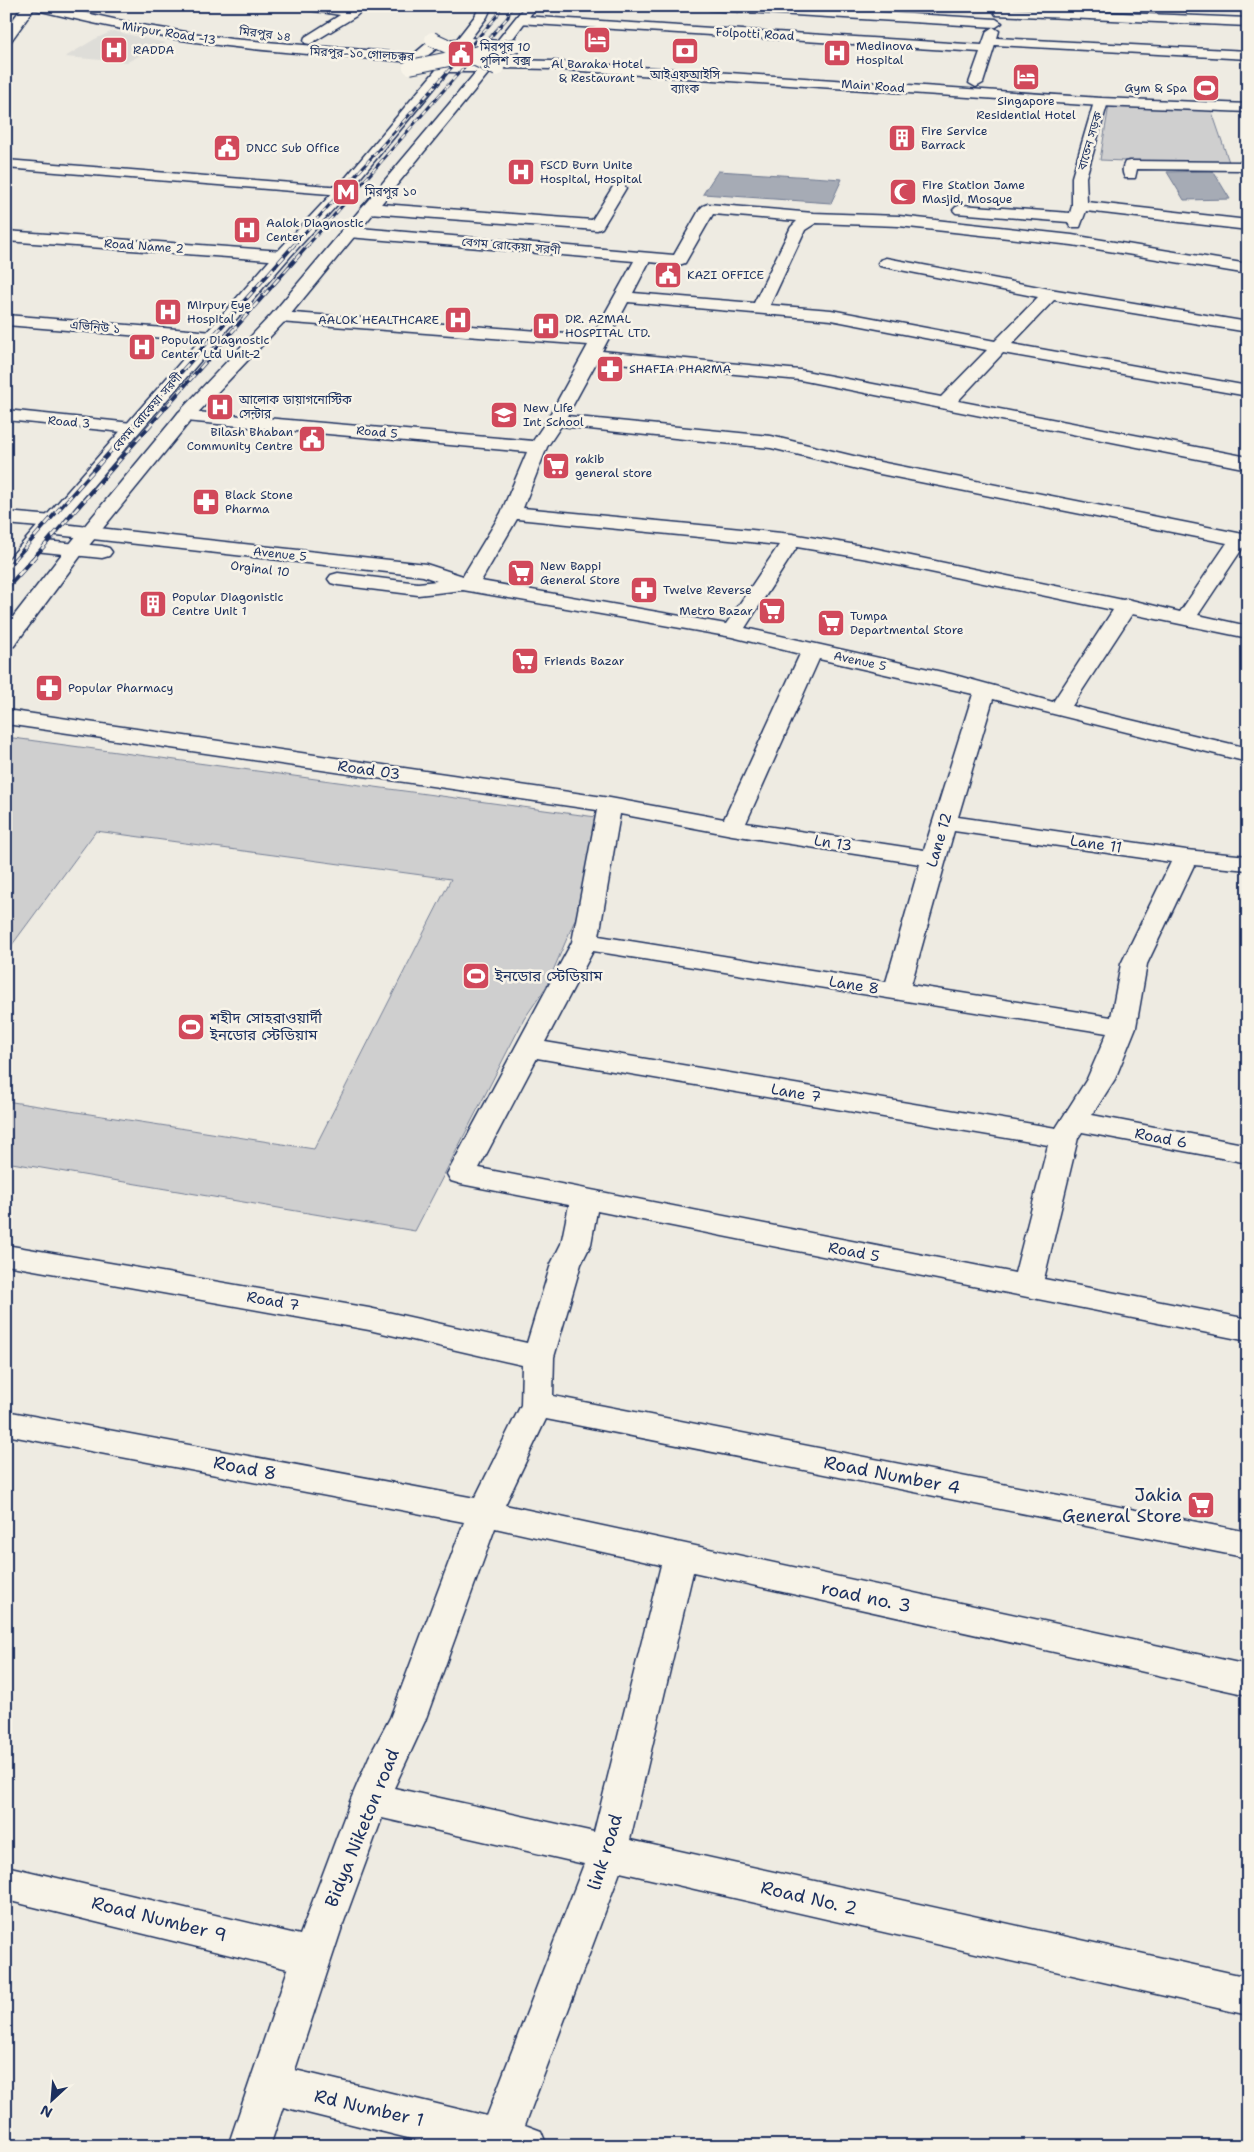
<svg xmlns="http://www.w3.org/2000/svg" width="1254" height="2152" font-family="'Shantell Sans','Noto Sans Bengali',sans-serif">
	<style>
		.built { fill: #deddd8 }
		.green { fill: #cfcfcf; stroke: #757f96 }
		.water { fill: #a6abb5; stroke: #6e7992 }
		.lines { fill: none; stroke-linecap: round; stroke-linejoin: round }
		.minor-casing { stroke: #1b2f5e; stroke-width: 3 }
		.major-casing { stroke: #1b2f5e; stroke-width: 3 }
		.minor { fill: #f7f3e8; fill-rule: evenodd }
		.major { fill: #f7f3e8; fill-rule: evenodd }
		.rail-far2-casing { stroke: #1b2f5e; stroke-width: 3 }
		.rail-far1-casing { stroke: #1b2f5e; stroke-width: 4 }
		.rail-casing { stroke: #1b2f5e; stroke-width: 4.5 }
		.rail-far2 { stroke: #f7f3e8; stroke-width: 2; stroke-dasharray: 5.5; stroke-linecap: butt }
		.rail-far1 { stroke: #f7f3e8; stroke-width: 2.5; stroke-dasharray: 8; stroke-linecap: butt }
		.rail { stroke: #f7f3e8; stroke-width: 3; stroke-dasharray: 9; stroke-linecap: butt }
		.minor-bridge-casing { stroke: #1b2f5e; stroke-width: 16; stroke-linecap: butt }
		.minor-bridge { stroke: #f7f3e8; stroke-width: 14 }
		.labels { text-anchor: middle; stroke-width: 5; stroke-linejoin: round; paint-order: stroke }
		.far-street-label { font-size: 12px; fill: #1b2f5e; stroke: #f7f3e8 }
		.far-poi-label { font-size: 12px; fill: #1b2f5e; stroke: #f7f3e8; text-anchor: start }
		.street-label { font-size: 15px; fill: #1b2f5e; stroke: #f7f3e8 }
		.poi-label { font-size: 15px; fill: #1b2f5e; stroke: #f7f3e8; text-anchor: start }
		.near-street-label { font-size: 18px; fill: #1b2f5e; stroke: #f7f3e8 }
		.near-poi-label { font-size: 18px; fill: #1b2f5e; stroke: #f7f3e8; text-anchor: end }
	</style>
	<rect width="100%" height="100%" fill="#eeebe2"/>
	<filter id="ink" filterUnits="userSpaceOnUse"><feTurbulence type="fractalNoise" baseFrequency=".02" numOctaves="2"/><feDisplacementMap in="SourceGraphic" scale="10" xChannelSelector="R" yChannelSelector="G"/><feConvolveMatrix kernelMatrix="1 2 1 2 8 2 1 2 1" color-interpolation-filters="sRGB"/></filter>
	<g filter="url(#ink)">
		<polygon class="built" points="113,31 166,43 127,62 65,57 95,39"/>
		<g class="green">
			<polygon points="1109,105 1211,109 1230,165 1100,160"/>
			<polygon points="6,737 618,820 546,987 524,1019 415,1231 6,1162 6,1101 314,1149 451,879 96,831 6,953"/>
		</g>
		<g class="water">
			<polygon points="718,171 842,179 831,203 703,194"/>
			<polygon points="1213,171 1230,199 1184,200 1167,172"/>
		</g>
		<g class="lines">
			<g class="minor-casing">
				<g id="minor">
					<polygon points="23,6 36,6 11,41 6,42 6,29"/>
					<polygon points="303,6 333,6 349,9 352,6 367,6 356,16 310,44 305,43 304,40 305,37 340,15 309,10"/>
					<polygon points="704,6 777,6 996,19 1002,23 996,27 710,10"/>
					<polygon points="1000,8 1248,18 1248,26 996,15 994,12"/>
					<polygon points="522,16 982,45 987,31 993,27 999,31 997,38 1248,51 1248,59 995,45 983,83 976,87 969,83 980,52 518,23 516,20 518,17"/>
					<polygon points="1101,98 1108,102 1086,177 1087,202 1248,220 1248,230 1086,211 1080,227 1070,227 1068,222 956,213 953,210 956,207 961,205 1070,213 1072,206 1072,177 1094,102"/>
					<polygon points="6,160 342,187 347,188 349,191 347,194 342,195 6,168"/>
					<path d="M1130,161L1241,162L1246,163L1248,167L1241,170L1137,169L1135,178H1125C1122,173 1122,167 1125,162Z"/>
					<polygon points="619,184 624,185 626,188 602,228 597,230 369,213 364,211 361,208 364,205 369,203 592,220 614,185"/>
					<path d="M708,204L813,213L899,216L1072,235L1248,264V274L1072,245L899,226L816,223L805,230L770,305L831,310L995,341L1038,297L880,266L878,263L880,260L886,258L1050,289L1248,322V332L1054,300L1012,344L1248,386V396L1003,353L958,401L1248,457V469L800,380L597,361L567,416L771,436L870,460L1248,535V547L1244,546L1198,615L1248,626V638L1132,614L1072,706L1248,748V762L993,699L958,817L1186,850L1248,856V870L1194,865L1147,964L1136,1027L1115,1079L1092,1115L1248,1145V1163L1082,1132L1078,1138L1044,1279L1248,1319V1341L597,1211L591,1244L581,1264L554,1357L553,1396L1248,1532V1558L546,1419L505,1505L1248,1665V1695L693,1572L630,1840L1248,1977V2015L620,1872L525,2125L541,2131L547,2146H440L283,2107L270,2146H228L288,1969L6,1900V1866L300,1935L351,1799L369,1757L390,1718L464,1522L6,1435V1411L475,1498L521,1405L522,1365L369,1330L6,1265V1245L369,1308L527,1343L551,1264L561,1244L569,1205L461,1184L451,1181L447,1174L572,942L597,810L6,724V710L610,798L724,819L800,654L732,637L463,590L418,595L338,585L331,583L328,579L331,575L338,573L418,583L437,581L423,576L48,534L41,532L39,527L6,524V512L53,516L60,518L63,522L62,524L426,564L463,576L501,513L527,452L185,421L179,420L176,416L179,412L185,411L533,441L547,420L588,345L279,322L273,321L271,317L273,313L279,312L593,335L634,261L348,237L343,235L340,232L343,229L348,227L674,255L700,209L703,206ZM713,214L797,221L791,227L754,303L633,293L649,262L679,265L685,263ZM628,302L831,320L987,350L941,397L800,370L602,351ZM561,426L771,448L870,472L1227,543L1180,612L1127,599L1123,600L868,547L792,534L523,508L547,447ZM517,519L779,545L726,624L481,581ZM797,547L868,559L1113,610L1053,702L951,674L745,628ZM819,659L973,694L924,850L746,823ZM620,814L732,835L920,864L886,982L599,936ZM954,831L1171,862L1121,964L1111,1017L911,985ZM593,951L1107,1033L1087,1079L1056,1128L545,1042ZM537,1058L1048,1145L1015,1273L479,1168ZM495,1528L661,1565L594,1832L394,1788L425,1721ZM382,1818L584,1864L487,2116L295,2070L343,1924Z"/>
					<polygon points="6,231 282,251 288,253 290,256 288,259 282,261 6,241"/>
					<polygon points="6,315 213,332 219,333 222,337 219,341 213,342 6,325"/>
					<polygon points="6,410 132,423 138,424 141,428 138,432 132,433 6,420"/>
					<polygon points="32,540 102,546 109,548 112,552 109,556 102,558 25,550 22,546 25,542"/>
				</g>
			</g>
			<g class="major-casing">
				<path id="major" d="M31,6H54L141,25L231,39L414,54L427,43L457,39L475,16L480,6H492L487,17L471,38L497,41L525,6H537L508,45L518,55L513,60L551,61L1101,98L1248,104V112L1101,106L551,69L498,68L492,69L285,321L191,420L82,554L14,646L6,647V626L68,546L179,412L273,313L476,72H448L347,194L288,259L13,579L6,581V562L276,253L337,188L436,70L417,62C338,56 260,52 182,40C132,32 82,21 33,9ZM461,46C476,46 492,44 504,54C485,70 446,69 427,56L436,49Z"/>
			</g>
			<use href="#minor" class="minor"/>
			<use href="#major" class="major"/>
			<g class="rail-far2-casing">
				<g id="rail-far2">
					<polyline points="293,246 497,16 501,6"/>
					<polyline points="307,246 508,17 511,6"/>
				</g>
			</g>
			<g class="rail-far1-casing">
				<g id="rail-far1">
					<polyline points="13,561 294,245"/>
					<polyline points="31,561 308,245"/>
				</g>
			</g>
			<g class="rail-casing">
				<g id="rail">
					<polyline points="6,569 14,560"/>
					<polyline points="6,589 32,560"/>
				</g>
			</g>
			<use href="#rail-far2" class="rail-far2"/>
			<use href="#rail-far1" class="rail-far1"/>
			<use href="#rail" class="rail"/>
			<g class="minor-bridge-casing">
				<g id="minor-bridge">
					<polyline points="432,39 497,69"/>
					<polyline points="410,67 518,45"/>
				</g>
			</g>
			<use href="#minor-bridge" class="minor-bridge"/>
		</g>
	</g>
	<defs>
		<g id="hotel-square" transform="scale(1.4375)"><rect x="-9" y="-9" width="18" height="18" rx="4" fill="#d1495b" stroke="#f7f3e8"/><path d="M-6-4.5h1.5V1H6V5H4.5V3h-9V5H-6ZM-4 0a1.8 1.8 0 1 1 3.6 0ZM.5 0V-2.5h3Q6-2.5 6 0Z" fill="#fff"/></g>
		<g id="hospital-square" transform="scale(1.4375)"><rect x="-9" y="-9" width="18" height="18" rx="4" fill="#d1495b" stroke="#f7f3e8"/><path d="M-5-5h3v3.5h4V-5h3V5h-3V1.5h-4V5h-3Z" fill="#fff"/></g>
		<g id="bank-square" transform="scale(1.4375)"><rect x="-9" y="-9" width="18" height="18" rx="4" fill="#d1495b" stroke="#f7f3e8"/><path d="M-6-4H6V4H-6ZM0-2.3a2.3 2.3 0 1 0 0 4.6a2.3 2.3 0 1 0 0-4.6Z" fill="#fff"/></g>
		<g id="civic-square" transform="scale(1.4375)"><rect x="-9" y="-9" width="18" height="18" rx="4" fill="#d1495b" stroke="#f7f3e8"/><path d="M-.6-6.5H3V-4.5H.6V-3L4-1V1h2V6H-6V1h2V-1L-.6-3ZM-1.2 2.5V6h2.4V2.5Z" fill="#fff"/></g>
		<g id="stadium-square" transform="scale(1.4375)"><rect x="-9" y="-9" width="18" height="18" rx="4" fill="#d1495b" stroke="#f7f3e8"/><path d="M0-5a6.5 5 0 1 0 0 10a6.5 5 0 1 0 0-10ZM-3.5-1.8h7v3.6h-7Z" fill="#fff"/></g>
		<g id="building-square" transform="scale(1.4375)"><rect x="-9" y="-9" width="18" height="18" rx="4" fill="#d1495b" stroke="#f7f3e8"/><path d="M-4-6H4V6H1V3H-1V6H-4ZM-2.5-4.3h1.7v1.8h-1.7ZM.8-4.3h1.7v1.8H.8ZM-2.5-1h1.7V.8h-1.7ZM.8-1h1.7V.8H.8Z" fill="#fff"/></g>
		<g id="metro-square" transform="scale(1.4375)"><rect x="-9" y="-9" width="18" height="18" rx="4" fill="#d1495b" stroke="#f7f3e8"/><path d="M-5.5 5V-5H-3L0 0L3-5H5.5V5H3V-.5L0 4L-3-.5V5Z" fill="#fff"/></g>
		<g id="mosque-square" transform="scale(1.4375)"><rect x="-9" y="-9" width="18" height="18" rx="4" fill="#d1495b" stroke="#f7f3e8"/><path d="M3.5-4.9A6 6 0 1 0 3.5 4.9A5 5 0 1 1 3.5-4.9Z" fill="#fff"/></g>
		<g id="pharmacy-square" transform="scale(1.4375)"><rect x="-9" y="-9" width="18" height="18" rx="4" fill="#d1495b" stroke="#f7f3e8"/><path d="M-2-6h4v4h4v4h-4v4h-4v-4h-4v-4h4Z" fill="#fff"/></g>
		<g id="school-square" transform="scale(1.4375)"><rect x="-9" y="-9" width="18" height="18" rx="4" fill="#d1495b" stroke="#f7f3e8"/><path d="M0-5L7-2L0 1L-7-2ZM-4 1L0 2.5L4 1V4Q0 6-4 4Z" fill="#fff"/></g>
		<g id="supermarket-square" transform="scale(1.4375)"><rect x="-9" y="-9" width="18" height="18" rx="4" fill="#d1495b" stroke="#f7f3e8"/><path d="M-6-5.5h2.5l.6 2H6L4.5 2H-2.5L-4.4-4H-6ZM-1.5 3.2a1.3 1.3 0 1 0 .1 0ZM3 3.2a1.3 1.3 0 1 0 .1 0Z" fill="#fff"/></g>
	</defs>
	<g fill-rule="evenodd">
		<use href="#hotel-square" x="597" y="40"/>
		<use href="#hospital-square" x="114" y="50"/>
		<use href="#bank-square" x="685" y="51"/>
		<use href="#hospital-square" x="837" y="53"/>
		<use href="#civic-square" x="461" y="54"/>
		<use href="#hotel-square" x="1026" y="77"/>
		<use href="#stadium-square" x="1206" y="88"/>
		<use href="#building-square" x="902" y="138"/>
		<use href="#civic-square" x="227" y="148"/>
		<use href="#hospital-square" x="521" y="172"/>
		<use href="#metro-square" x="346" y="192"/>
		<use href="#mosque-square" x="903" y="192"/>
		<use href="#hospital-square" x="247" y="230"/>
		<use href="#civic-square" x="668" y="275"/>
		<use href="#hospital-square" x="168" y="312"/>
		<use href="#hospital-square" x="458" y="320"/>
		<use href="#hospital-square" x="546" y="326"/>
		<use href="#hospital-square" x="142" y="347"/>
		<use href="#pharmacy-square" x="610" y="369"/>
		<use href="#hospital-square" x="220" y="407"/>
		<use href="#school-square" x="504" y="415"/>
		<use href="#civic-square" x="312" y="439"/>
		<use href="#supermarket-square" x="556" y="466"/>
		<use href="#pharmacy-square" x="206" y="502"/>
		<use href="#supermarket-square" x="521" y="573"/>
		<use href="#pharmacy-square" x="644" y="590"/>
		<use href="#building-square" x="153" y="604"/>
		<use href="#supermarket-square" x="772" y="611"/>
		<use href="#supermarket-square" x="831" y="623"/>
		<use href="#supermarket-square" x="525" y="661"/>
		<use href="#pharmacy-square" x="49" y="688"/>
		<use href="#stadium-square" x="476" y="976"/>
		<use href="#stadium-square" x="191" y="1027"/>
		<use href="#supermarket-square" x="1201" y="1505"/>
	</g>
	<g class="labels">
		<g class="far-street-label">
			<text transform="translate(169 33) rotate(9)" y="4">Mirpur Road -13</text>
			<text transform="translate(265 34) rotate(7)" y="4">মিরপুর ১৪</text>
			<text transform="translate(755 34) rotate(3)" y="4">Folpotti Road</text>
			<text transform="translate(362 54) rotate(3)" y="4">মিরপুর-১০ গোলচক্কর</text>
			<text transform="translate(873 86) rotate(4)" y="4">Main Road</text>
			<text transform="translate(1090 141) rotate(-74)" y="4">বাতেন সড়ক</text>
			<text transform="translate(144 246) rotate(4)" y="4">Road Name 2</text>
			<text transform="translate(511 246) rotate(5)" y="4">বেগম রোকেয়া সরণী</text>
			<text transform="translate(95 327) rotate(5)" y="4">এভিনিউ ১</text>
			<text transform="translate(147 412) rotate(-49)" y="4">বেগম রোকেয়া সরণী</text>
			<text transform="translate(69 422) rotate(5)" y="4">Road 3</text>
			<text transform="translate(377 432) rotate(5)" y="4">Road 5</text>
			<text transform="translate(280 554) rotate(6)" y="4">Avenue 5</text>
			<text transform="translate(260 569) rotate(7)" y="4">Orginal 10</text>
			<text transform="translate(860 661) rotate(12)" y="4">Avenue 5</text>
		</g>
		<g class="far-poi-label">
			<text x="856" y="50">Medinova<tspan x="856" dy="14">Hospital</tspan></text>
			<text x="480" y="51">মিরপুর 10<tspan x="480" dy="14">পুলিশ বক্স</tspan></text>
			<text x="133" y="54">RADDA</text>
			<text x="597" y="68" text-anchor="middle">Al Baraka Hotel<tspan x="597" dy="14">&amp; Restaurant</tspan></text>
			<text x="685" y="79" text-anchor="middle">আইএফআইসি<tspan x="685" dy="14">ব্যাংক</tspan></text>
			<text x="1187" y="92" text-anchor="end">Gym &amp; Spa</text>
			<text x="1026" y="105" text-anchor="middle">Singapore<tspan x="1026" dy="14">Residential Hotel</tspan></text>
			<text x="921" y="135">Fire Service<tspan x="921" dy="14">Barrack</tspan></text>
			<text x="246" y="152">DNCC Sub Office</text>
			<text x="540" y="169">FSCD Burn Unite<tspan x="540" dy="14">Hospital, Hospital</tspan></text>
			<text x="922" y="189">Fire Station Jame<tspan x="922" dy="14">Masjid, Mosque</tspan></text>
			<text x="365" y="196">মিরপুর ১০</text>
			<text x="266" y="227">Aalok Diagnostic<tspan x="266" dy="14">Center</tspan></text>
			<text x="687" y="279">KAZI OFFICE</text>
			<text x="187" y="309">Mirpur Eye<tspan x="187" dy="14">Hospital</tspan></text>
			<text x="565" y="323">DR. AZMAL<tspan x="565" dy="14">HOSPITAL LTD.</tspan></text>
			<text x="439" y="324" text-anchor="end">AALOK HEALTHCARE</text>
			<text x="161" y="344">Popular Diagnostic<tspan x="161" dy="14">Center Ltd Unit-2</tspan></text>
			<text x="629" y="373">SHAFIA PHARMA</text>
			<text x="239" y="404">আলোক ডায়াগনোস্টিক<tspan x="239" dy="14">সেন্টার</tspan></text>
			<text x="523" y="412">New Life<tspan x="523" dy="14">Int School</tspan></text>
			<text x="293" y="436" text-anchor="end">Bilash Bhaban<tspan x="293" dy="14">Community Centre</tspan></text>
			<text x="575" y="463">rakib<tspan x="575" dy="14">general store</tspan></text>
			<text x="225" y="499">Black Stone<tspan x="225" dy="14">Pharma</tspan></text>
			<text x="540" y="570">New Bappi<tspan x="540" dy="14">General Store</tspan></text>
			<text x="663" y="594">Twelve Reverse</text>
			<text x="172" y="601">Popular Diagonistic<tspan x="172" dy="14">Centre Unit 1</tspan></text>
			<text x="753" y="615" text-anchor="end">Metro Bazar</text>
			<text x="850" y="620">Tumpa<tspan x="850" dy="14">Departmental Store</tspan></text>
			<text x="544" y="665">Friends Bazar</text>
			<text x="68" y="692">Popular Pharmacy</text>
		</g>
		<g class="street-label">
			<text transform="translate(369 770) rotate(8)" y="5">Road 03</text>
			<text transform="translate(939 840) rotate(-74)" y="5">Lane 12</text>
			<text transform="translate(833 843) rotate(9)" y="5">Ln 13</text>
			<text transform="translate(1096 844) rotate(8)" y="5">Lane 11</text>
			<text transform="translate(854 985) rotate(9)" y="5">Lane 8</text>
			<text transform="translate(796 1093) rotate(10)" y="5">Lane 7</text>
			<text transform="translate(1161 1138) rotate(11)" y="5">Road 6</text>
			<text transform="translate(854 1252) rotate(11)" y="5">Road 5</text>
			<text transform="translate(273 1301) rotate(10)" y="5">Road 7</text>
		</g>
		<g class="poi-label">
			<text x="495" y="981">ইনডোর স্টেডিয়াম</text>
			<text x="210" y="1023">শহীদ সোহরাওয়ার্দী<tspan x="210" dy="17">ইনডোর স্টেডিয়াম</tspan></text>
		</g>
		<g class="near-street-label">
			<text transform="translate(245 1468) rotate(11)" y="6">Road 8</text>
			<text transform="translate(892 1475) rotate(11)" y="6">Road Number 4</text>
			<text transform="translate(866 1597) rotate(12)" y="6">road no. 3</text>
			<text transform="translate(362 1828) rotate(-68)" y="6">Bidya Niketon road</text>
			<text transform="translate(605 1852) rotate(-73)" y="6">link road</text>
			<text transform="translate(809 1898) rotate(13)" y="6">Road No. 2</text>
			<text transform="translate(159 1919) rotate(14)" y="6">Road Number 9</text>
			<text transform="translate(369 2108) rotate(13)" y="6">Rd Number 1</text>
		</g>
		<g class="near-poi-label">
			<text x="1182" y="1501">Jakia<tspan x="1182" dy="21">General Store</tspan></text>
		</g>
	</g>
	<rect width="1254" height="2152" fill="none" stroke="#f7f3e8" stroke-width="25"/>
	<rect x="12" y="12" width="1229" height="2127" fill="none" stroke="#1b2f5e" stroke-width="2" filter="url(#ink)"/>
	<g transform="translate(52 2100) rotate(206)" stroke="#f7f3e8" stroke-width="4" paint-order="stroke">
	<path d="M0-4L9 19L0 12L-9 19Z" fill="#1b2f5e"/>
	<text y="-8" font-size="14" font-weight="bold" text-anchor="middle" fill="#1b2f5e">N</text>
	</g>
</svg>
